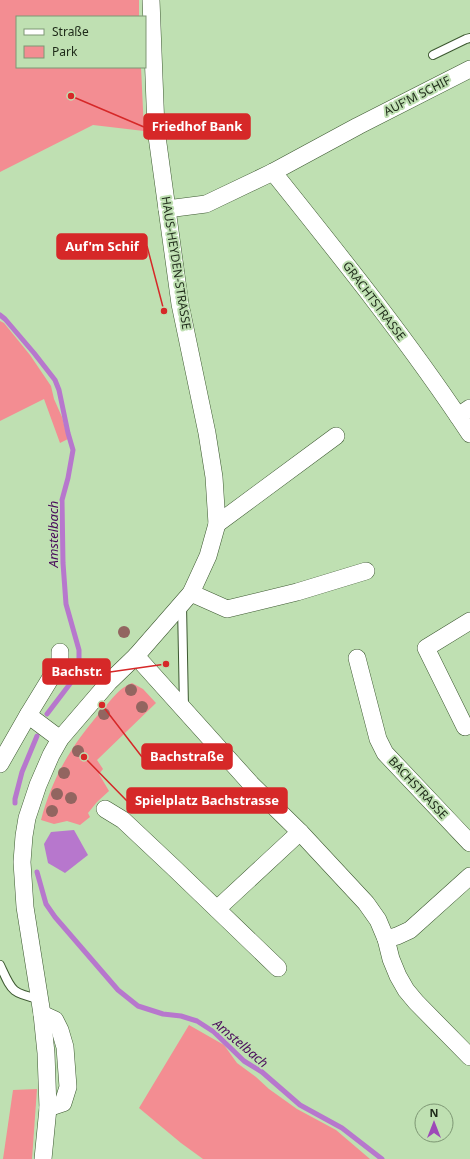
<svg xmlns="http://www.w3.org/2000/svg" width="470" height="1159" font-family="'Noto Sans',sans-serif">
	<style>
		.green { fill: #f38d92 }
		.water { fill: #b777cd }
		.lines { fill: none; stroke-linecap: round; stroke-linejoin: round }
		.stream { stroke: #b777cd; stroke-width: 5 }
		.service-casing { stroke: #3c5830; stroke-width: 10 }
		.minor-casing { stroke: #3c5830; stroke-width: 18 }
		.service { stroke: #fff; stroke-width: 8 }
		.minor { stroke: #fff; stroke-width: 17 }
		.tree { fill: #926560 }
		.labels { text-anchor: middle; stroke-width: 4; stroke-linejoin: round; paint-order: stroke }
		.street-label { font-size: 12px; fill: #1d2918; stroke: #bfe0b2 }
		.water-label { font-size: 13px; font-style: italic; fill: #490a5b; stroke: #bfe0b2 }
		.leader { fill: none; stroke: #d62828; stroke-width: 1.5 }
		.callout-dot { fill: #d62828; stroke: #bfe0b2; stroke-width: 1.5 }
		.callout { fill: #d62828; stroke: #d62828; stroke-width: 1.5 }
		.callout-label { font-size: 13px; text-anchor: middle; font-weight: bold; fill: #fff }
	</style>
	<rect width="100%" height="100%" fill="#bfe0b2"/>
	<g class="green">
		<polygon points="0,0 139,0 139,17 17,17 17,67 141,67 144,131 93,125 0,172"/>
		<polygon points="0,321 4,323 30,355 51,386 54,399 62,417 68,439 60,443 44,399 0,421"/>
		<path d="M132,683L143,689L156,703L97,760L103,769L99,774L109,791L97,802L88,813L90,817L80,825L67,821L54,824L41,820C53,775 72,745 103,709C112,699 119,688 132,683Z"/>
		<polygon points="189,1025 224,1045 237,1063 256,1077 269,1089 297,1109 336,1130 370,1159 203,1159 181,1143 139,1108"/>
		<polygon points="37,1089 32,1159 3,1159 13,1090"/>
	</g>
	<polygon class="water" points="74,830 88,855 65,873 48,863 44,844 51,832"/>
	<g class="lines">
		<g class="stream">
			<polyline points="0,315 5,319 34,353 55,380 59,390 68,433 73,450 68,478 62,500 63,563 66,604 79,650 79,672 47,714"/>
			<polyline points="15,803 15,799 22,772 37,736"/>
			<polyline points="37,872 46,904 55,917 118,990 138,1006 163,1014 181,1016 197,1021 214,1032 244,1061 262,1072 300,1105 342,1128 382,1159"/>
		</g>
		<g class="service-casing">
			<g id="service">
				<polyline points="433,55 466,39 470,38"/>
				<polyline points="182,605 184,708"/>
				<path d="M0,965C12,991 11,993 39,999"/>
			</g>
		</g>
		<g class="minor-casing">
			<g id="minor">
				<path d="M273,172C341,257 410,343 470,434"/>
				<polyline points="167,209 206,204 273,172 358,126 470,69"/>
				<polyline points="458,416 470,408"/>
				<polyline points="217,524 336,436"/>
				<polyline points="191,593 227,609 297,592 366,571"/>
				<polyline points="136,656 251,784 300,832 366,903 378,920 386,939 391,959 398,976 406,990 416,1002 470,1057"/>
				<polyline points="357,658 378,739 385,753 470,843"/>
				<polyline points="28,715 60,739"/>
				<polyline points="465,727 426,648 470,621"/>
				<polyline points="0,764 28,715 58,666 60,661 60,652"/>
				<polyline points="105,809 123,820 173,867 278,968"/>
				<polyline points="217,909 300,832"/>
				<polyline points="386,939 397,936 410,930 470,876"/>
				<polyline points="42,1014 55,1020 60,1030 65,1047 68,1087 63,1103 48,1108"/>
				<polyline points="43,1159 48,1108 46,1053 42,1014 25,907 22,862 24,836 27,818 38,785 51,755 60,739 109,682 136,656 191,593 208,556 217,524 214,477 207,433 180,304 156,129 151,0"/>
			</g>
		</g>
		<use href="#service" class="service"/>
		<use href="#minor" class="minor"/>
	</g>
	<g class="tree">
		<circle cx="124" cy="632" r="6"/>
		<circle cx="131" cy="690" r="6"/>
		<circle cx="142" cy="707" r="6"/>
		<circle cx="104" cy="714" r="6"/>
		<circle cx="78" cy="751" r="6"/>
		<circle cx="64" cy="773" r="6"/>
		<circle cx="57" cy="794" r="6"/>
		<circle cx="71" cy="798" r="6"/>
		<circle cx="52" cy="811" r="6"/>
	</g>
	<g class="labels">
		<g class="street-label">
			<text transform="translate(417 96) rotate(-27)" y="4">AUF'M SCHIF</text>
			<text transform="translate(176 263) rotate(81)" y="4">HAUS-HEYDEN-STRASSE</text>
			<text transform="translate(374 301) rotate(53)" y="4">GRACHTSTRASSE</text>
			<text transform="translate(418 788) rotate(47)" y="4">BACHSTRASSE</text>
		</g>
		<g class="water-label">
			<text transform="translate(53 534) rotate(-90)" y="5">Amstelbach</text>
			<text transform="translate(241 1043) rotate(40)" y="5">Amstelbach</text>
		</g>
	</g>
	<path class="leader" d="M71 96L144 127M164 311L147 246M166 664L110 672M102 705L142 757M84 757L127 801"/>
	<g class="callout-dot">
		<circle cx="71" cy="96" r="4"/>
		<circle cx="164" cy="311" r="4"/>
		<circle cx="166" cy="664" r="4"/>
		<circle cx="102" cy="705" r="4"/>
		<circle cx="84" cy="757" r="4"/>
	</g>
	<g class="callout">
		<rect x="144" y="114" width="106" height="25" rx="4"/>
		<rect x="57" y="234" width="90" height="25" rx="4"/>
		<rect x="43" y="659" width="67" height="25" rx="4"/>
		<rect x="142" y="744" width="90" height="25" rx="4"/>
		<rect x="127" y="788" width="160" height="25" rx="4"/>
	</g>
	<g class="callout-label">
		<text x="197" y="131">Friedhof Bank</text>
		<text x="102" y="251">Auf'm Schif</text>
		<text x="77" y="676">Bachstr.</text>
		<text x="187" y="761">Bachstraße</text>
		<text x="207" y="805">Spielplatz Bachstrasse</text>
	</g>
	<rect x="16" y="16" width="130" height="52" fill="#bfe0b2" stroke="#7e9774"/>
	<rect x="24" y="29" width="20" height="6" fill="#ffffff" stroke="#7e9774"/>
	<text x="52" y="36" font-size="12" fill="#1d2918">Straße</text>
	<rect x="24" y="46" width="20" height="12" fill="#f38d92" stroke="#7e9774"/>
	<text x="52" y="56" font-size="12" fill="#1d2918">Park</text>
	<g transform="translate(434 1123)"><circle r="19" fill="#bfe0b2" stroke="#7e9774"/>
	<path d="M0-3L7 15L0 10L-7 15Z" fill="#9d49b8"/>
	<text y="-6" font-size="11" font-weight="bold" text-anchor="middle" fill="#1d2918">N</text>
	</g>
</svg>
